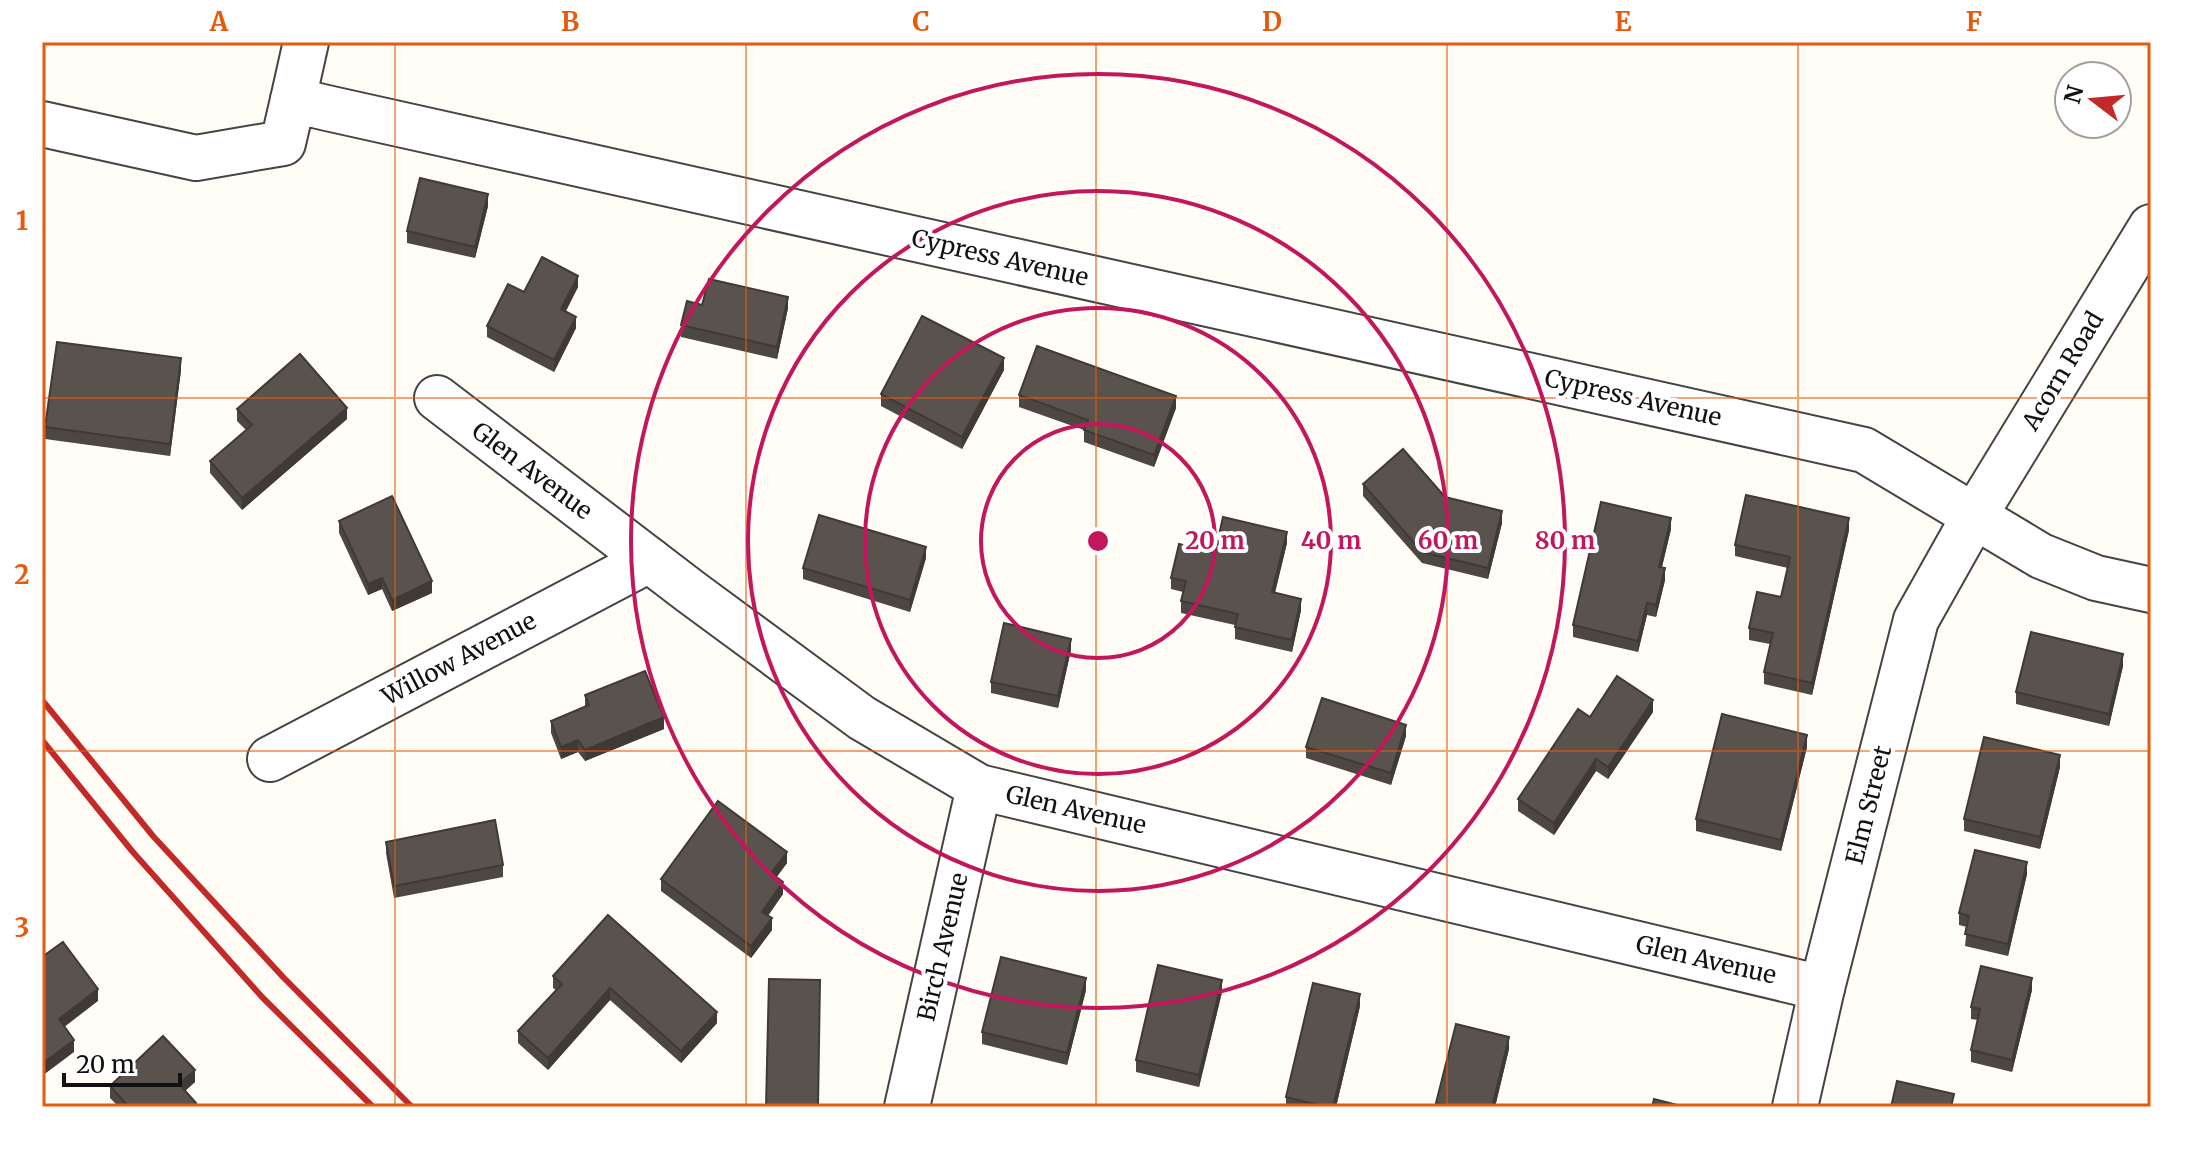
<svg xmlns="http://www.w3.org/2000/svg" width="2193" height="1149" font-family="Merriweather,serif">
	<style>
		.lines { fill: none; stroke-linecap: round; stroke-linejoin: round }
		.minor-casing { stroke: #444; stroke-width: 48 }
		.minor { stroke: #fff; stroke-width: 44 }
		.rail { stroke: #c12a28; stroke-width: 6 }
		.wall { fill: #4d4742 }
		.shaded-wall { fill: #3f3a36 }
		.building { fill: #5a534d; stroke: #3f3a36; stroke-width: 2 }
		.grid { fill: none; stroke: #e8590c; stroke-width: 2; stroke-opacity: 0.55 }
		.ring { fill: none; stroke: #c2185b; stroke-width: 4 }
		.labels { text-anchor: middle; stroke-width: 8; stroke-linejoin: round; paint-order: stroke }
		.street-label { font-size: 24px; fill: #111; stroke: #fff }
		.centre { fill: #c2185b; stroke: #fff; stroke-width: 4 }
		.ring-label { font-size: 24px; text-anchor: middle; font-weight: bold; fill: #c2185b; stroke: #fff; stroke-width: 8; stroke-linejoin: round; paint-order: stroke }
		.neatline { fill: none; stroke: #e8590c; stroke-width: 3 }
		.grid-label { font-size: 26px; text-anchor: middle; font-weight: bold; fill: #e8590c }
	</style>
	<rect width="100%" height="100%" fill="#fffdf5"/>
	<g class="lines">
		<g class="minor-casing">
			<g id="minor">
				<polyline points="293,100 306,42"/>
				<polyline points="42,124 196,158 283,143 293,100 327,108 1864,450 2041,556 2096,578 2151,590"/>
				<polyline points="437,398 691,592 862,718 979,787 1822,988"/>
				<polyline points="270,759 649,560"/>
				<polyline points="907,1107 979,787"/>
				<polyline points="1795,1107 1822,988 1916,620 1975,515 2151,227"/>
			</g>
		</g>
		<use href="#minor" class="minor"/>
		<g class="rail">
			<polyline points="42,700 153,836 283,977 412,1107"/>
			<polyline points="42,740 132,851 262,997 373,1107"/>
		</g>
	</g>
	<g class="wall">
		<polygon points="488,206 475,258 407,243 407,231"/>
		<polygon points="578,287 566,311 576,328 554,372 487,337 487,326 524,292"/>
		<polygon points="702,305 788,308 777,359 681,337 681,325"/>
		<polygon points="181,370 170,456 45,439 45,427"/>
		<polygon points="1004,370 962,449 881,406 881,394"/>
		<polygon points="1019,395 1176,408 1154,467 1084,442 1084,430 1019,407"/>
		<polygon points="237,409 347,419 242,510 210,473 210,461 246,430 237,421"/>
		<polygon points="1363,484 1445,497 1502,523 1488,579 1422,563 1363,496"/>
		<polygon points="339,521 432,593 392,611 382,589 368,595 339,533"/>
		<polygon points="1671,529 1662,567 1665,580 1656,617 1647,615 1638,652 1573,637 1573,625"/>
		<polygon points="1849,530 1812,695 1764,684 1764,672 1770,644 1749,640 1749,628 1781,597 1788,568 1735,556 1735,545"/>
		<polygon points="1287,543 1275,593 1301,610 1292,652 1235,639 1235,625 1181,613 1181,601 1183,592 1171,589 1171,578 1215,553"/>
		<polygon points="926,558 910,612 803,579 803,568"/>
		<polygon points="1071,650 1058,708 991,693 991,682"/>
		<polygon points="2123,666 2109,726 2016,704 2016,692"/>
		<polygon points="585,695 664,729 585,761 578,752 561,759 551,733 551,721 585,707"/>
		<polygon points="1653,712 1608,779 1596,771 1554,835 1518,811 1518,799 1590,717"/>
		<polygon points="1406,736 1391,785 1306,758 1306,747"/>
		<polygon points="1807,747 1781,851 1696,831 1696,819"/>
		<polygon points="2060,767 2040,849 1964,831 1964,819"/>
		<polygon points="386,842 503,865 503,877 394,898 386,853"/>
		<polygon points="787,863 776,877 783,894 768,916 772,930 751,958 661,891 661,879"/>
		<polygon points="2027,874 2008,956 1965,946 1967,927 1959,925 1959,913"/>
		<polygon points="608,915 717,1023 681,1063 610,1000 548,1070 518,1043 518,1031 556,990 553,988 553,976"/>
		<polygon points="1086,990 1067,1065 982,1044 982,1032"/>
		<polygon points="2032,990 2012,1072 1971,1062 1971,1050 1978,1020 1971,1019 1971,1007"/>
		<polygon points="1222,992 1199,1087 1136,1072 1136,1060"/>
		<polygon points="1360,1006 1336,1107 1286,1107 1286,1097"/>
		<polygon points="1509,1049 1495,1107 1436,1107 1436,1103"/>
		<polygon points="195,1082 185,1091 196,1107 119,1107 110,1098 110,1086"/>
	</g>
	<g class="shaded-wall">
		<polygon points="488,194 488,206 475,258 475,247"/>
		<polygon points="578,276 578,287 561,320 561,309"/>
		<polygon points="788,297 788,308 777,359 777,347"/>
		<polygon points="576,317 576,328 554,372 554,360"/>
		<polygon points="181,358 181,370 170,456 170,444"/>
		<polygon points="1004,358 1004,370 962,449 962,437"/>
		<polygon points="1176,396 1176,408 1154,467 1154,455"/>
		<polygon points="347,408 347,419 242,510 242,498"/>
		<polygon points="1502,511 1502,523 1488,579 1488,568"/>
		<polygon points="1671,518 1671,529 1659,579 1659,567"/>
		<polygon points="1849,518 1849,530 1812,695 1812,683"/>
		<polygon points="1287,532 1287,543 1272,604 1272,592"/>
		<polygon points="926,547 926,558 910,612 910,600"/>
		<polygon points="1665,568 1665,580 1656,617 1656,605"/>
		<polygon points="382,578 382,589 368,595 368,584"/>
		<polygon points="432,581 432,593 392,611 392,600"/>
		<polygon points="1301,599 1301,610 1292,652 1292,640"/>
		<polygon points="1647,603 1647,615 1638,652 1638,641"/>
		<polygon points="1071,639 1071,650 1058,708 1058,696"/>
		<polygon points="2123,654 2123,666 2109,726 2109,714"/>
		<polygon points="1653,700 1653,712 1608,779 1608,767"/>
		<polygon points="664,717 664,729 585,761 585,750"/>
		<polygon points="1406,725 1406,736 1391,785 1391,773"/>
		<polygon points="1807,735 1807,747 1781,851 1781,840"/>
		<polygon points="578,740 578,752 561,759 561,747"/>
		<polygon points="2060,755 2060,767 2040,849 2040,837"/>
		<polygon points="1596,759 1596,771 1554,835 1554,823"/>
		<polygon points="787,852 787,863 771,885 771,873"/>
		<polygon points="2027,862 2027,874 2008,956 2008,944"/>
		<polygon points="783,882 783,894 762,923 762,912"/>
		<polygon points="772,918 772,930 751,958 751,946"/>
		<polygon points="1086,978 1086,990 1067,1065 1067,1053"/>
		<polygon points="2032,978 2032,990 2012,1072 2012,1060"/>
		<polygon points="1222,980 1222,992 1199,1087 1199,1075"/>
		<polygon points="610,988 610,1000 548,1070 548,1058"/>
		<polygon points="98,989 98,1001 59,1031 59,1019"/>
		<polygon points="1360,994 1360,1006 1336,1107 1333,1107"/>
		<polygon points="717,1012 717,1023 681,1063 681,1051"/>
		<polygon points="1509,1037 1509,1049 1495,1107 1492,1107"/>
		<polygon points="74,1040 74,1052 42,1076 42,1064"/>
		<polygon points="195,1070 195,1082 179,1096 179,1084"/>
	</g>
	<g class="building">
		<polygon points="420,178 488,194 475,247 407,231"/>
		<polygon points="542,257 578,276 561,309 576,317 554,360 487,326 508,284 524,292"/>
		<polygon points="709,279 788,297 777,347 681,325 687,301 702,305"/>
		<polygon points="922,316 1004,358 962,437 881,394"/>
		<polygon points="57,342 181,358 170,444 45,427"/>
		<polygon points="1037,346 1176,396 1154,455 1084,430 1088,420 1019,395"/>
		<polygon points="300,354 347,408 242,498 210,461 252,425 237,409"/>
		<polygon points="1403,449 1445,497 1502,511 1488,568 1422,552 1363,484"/>
		<polygon points="1746,495 1849,518 1812,683 1764,672 1773,633 1749,628 1757,592 1781,597 1790,557 1735,545"/>
		<polygon points="392,496 432,581 392,600 382,578 368,584 339,521"/>
		<polygon points="1601,502 1671,518 1659,567 1665,568 1656,605 1647,603 1638,641 1573,625"/>
		<polygon points="819,515 926,547 910,600 803,568"/>
		<polygon points="1223,517 1287,532 1272,592 1301,599 1292,640 1235,627 1238,614 1181,601 1186,581 1171,578 1179,544 1215,553"/>
		<polygon points="1004,623 1071,639 1058,696 991,682"/>
		<polygon points="2031,632 2123,654 2109,714 2016,692"/>
		<polygon points="645,671 664,717 585,750 578,740 561,747 551,721 589,705 585,695"/>
		<polygon points="1617,676 1653,700 1608,767 1596,759 1554,823 1518,799 1578,709 1590,717"/>
		<polygon points="1322,698 1406,725 1391,773 1306,747"/>
		<polygon points="1722,714 1807,735 1781,840 1696,819"/>
		<polygon points="1984,737 2060,755 2040,837 1964,819"/>
		<polygon points="718,801 787,852 771,873 783,882 762,912 772,918 751,946 661,879"/>
		<polygon points="495,820 503,865 394,886 386,842"/>
		<polygon points="1975,850 2027,862 2008,944 1965,934 1969,916 1959,913"/>
		<polygon points="608,915 717,1012 681,1051 610,988 548,1058 518,1031 562,984 553,976"/>
		<polygon points="63,942 98,989 59,1019 74,1040 42,1064 42,957"/>
		<polygon points="1001,957 1086,978 1067,1053 982,1032"/>
		<polygon points="1158,965 1222,980 1199,1075 1136,1060"/>
		<polygon points="1981,966 2032,978 2012,1060 1971,1050 1980,1009 1971,1007"/>
		<polygon points="769,979 820,980 818,1107 766,1107"/>
		<polygon points="1313,983 1360,994 1333,1107 1326,1107 1286,1097"/>
		<polygon points="1456,1024 1509,1037 1492,1107 1453,1107 1436,1103"/>
		<polygon points="163,1036 195,1070 179,1084 196,1103 192,1107 129,1107 110,1086"/>
		<polygon points="1897,1081 1954,1094 1951,1107 1891,1107"/>
		<polygon points="1654,1099 1685,1107 1652,1107"/>
	</g>
	<path class="grid" d="M395,42V1107M746,42V1107M1096,42V1107M1447,42V1107M1798,42V1107M42,398H2151M42,751H2151"/>
	<g class="ring">
		<circle cx="1098" cy="541" r="117"/>
		<circle cx="1098" cy="541" r="233"/>
		<circle cx="1098" cy="541" r="350"/>
		<circle cx="1098" cy="541" r="467"/>
	</g>
	<g class="labels">
		<g class="street-label">
			<text transform="translate(1000 258) rotate(13)" y="8">Cypress Avenue</text>
			<text transform="translate(2063 371) rotate(-59)" y="8">Acorn Road</text>
			<text transform="translate(1633 398) rotate(13)" y="8">Cypress Avenue</text>
			<text transform="translate(532 471) rotate(37)" y="8">Glen Avenue</text>
			<text transform="translate(459 659) rotate(-28)" y="8">Willow Avenue</text>
			<text transform="translate(1869 805) rotate(-76)" y="8">Elm Street</text>
			<text transform="translate(1076 810) rotate(13)" y="8">Glen Avenue</text>
			<text transform="translate(943 947) rotate(-77)" y="8">Birch Avenue</text>
			<text transform="translate(1706 960) rotate(13)" y="8">Glen Avenue</text>
		</g>
	</g>
	<circle cx="1098" cy="541" r="12" class="centre"/>
	<g class="ring-label">
		<text x="1215" y="549">20 m</text>
		<text x="1331" y="549">40 m</text>
		<text x="1448" y="549">60 m</text>
		<text x="1565" y="549">80 m</text>
	</g>
	<rect width="2193" height="1149" fill="none" stroke="#ffffff" stroke-width="88"/>
	<g transform="translate(2093 100) rotate(286)"><circle r="38" fill="#ffffff" stroke="#a0a0a0" stroke-width="2"/>
	<path d="M0-6L14 30L0 20L-14 30Z" fill="#c12a28"/>
	<text y="-12" font-size="22" font-weight="bold" text-anchor="middle" fill="#111111">N</text>
	</g>
	<path d="M64 1073v12h116v-12" fill="none" stroke="#111111" stroke-width="4"/>
	<text x="76" y="1073" font-size="24" fill="#111111" stroke="#ffffff" stroke-width="6" paint-order="stroke">20 m</text>
	<rect x="44" y="44" width="2105" height="1061" class="neatline"/>
	<g class="grid-label">
		<text x="219" y="31">A</text>
		<text x="570" y="31">B</text>
		<text x="921" y="31">C</text>
		<text x="1272" y="31">D</text>
		<text x="1623" y="31">E</text>
		<text x="1974" y="31">F</text>
		<text x="22" y="230">1</text>
		<text x="22" y="584">2</text>
		<text x="22" y="937">3</text>
	</g>
</svg>
